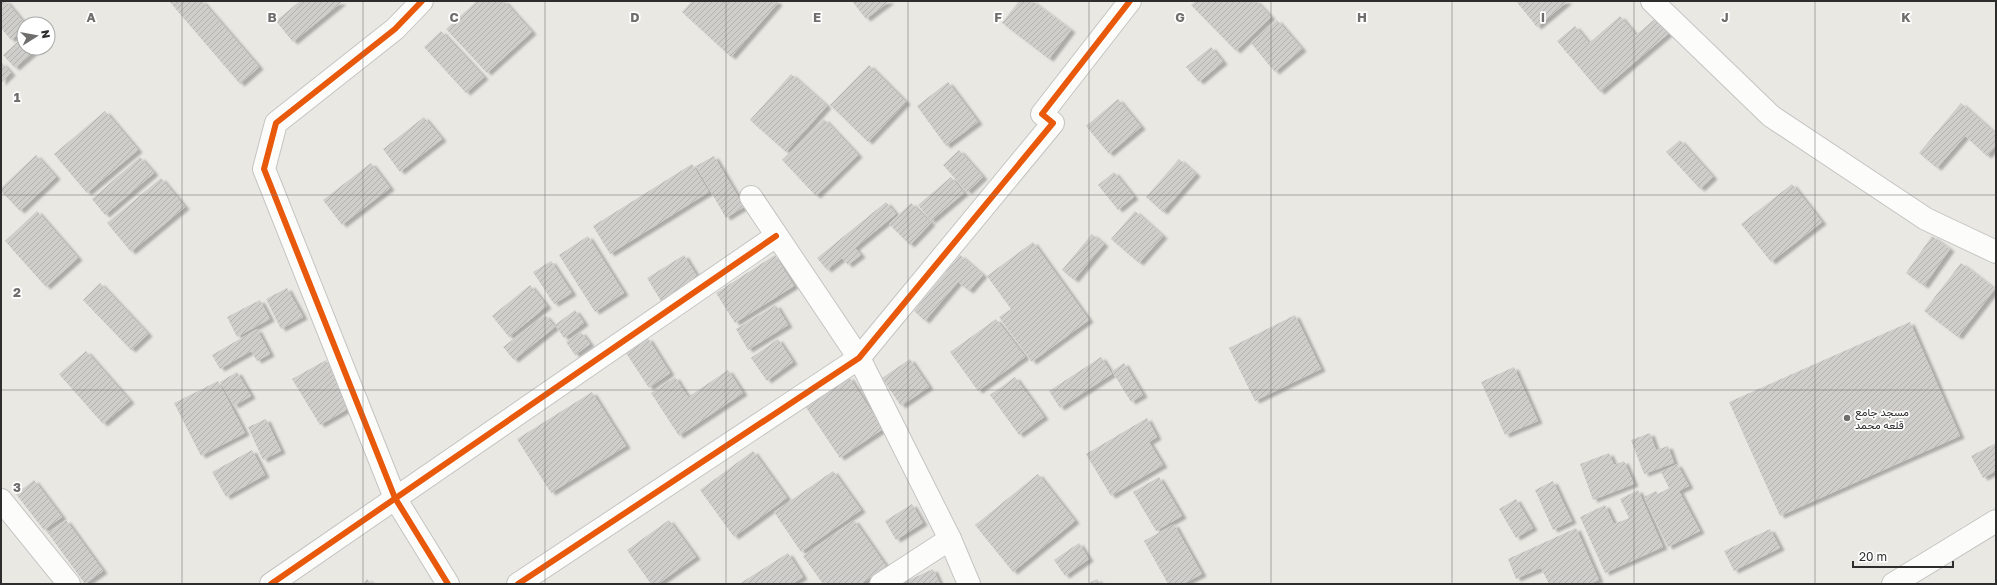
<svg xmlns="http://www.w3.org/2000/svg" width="1997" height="585" font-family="'Golos Text',Vazirmatn,sans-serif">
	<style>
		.building { fill: url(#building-hatch); filter: url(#shadow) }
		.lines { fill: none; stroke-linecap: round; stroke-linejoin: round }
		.minor-casing { stroke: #c4c4c3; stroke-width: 24 }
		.tertiary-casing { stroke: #c4c4c3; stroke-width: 24 }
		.minor { stroke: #fcfcfb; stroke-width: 22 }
		.tertiary { stroke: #fcfcfb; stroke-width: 22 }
		.cycleway-casing { stroke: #fff; stroke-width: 8 }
		.cycleway { stroke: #e8590c; stroke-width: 6 }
		.grid { fill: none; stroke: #6f6e6d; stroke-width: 1; stroke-opacity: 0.55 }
		.poi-dot { fill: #6f6e6d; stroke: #fff; stroke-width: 1.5 }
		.labels { text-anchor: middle; stroke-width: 3.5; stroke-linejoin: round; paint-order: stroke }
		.poi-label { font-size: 11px; fill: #2d2d2d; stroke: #fff; text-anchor: start }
		.grid-label { font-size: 13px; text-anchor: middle; font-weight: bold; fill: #6f6e6d; stroke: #fff; stroke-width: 3.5; stroke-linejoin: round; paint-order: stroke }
	</style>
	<defs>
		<pattern id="building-hatch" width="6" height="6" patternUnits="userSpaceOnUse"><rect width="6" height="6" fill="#cfceca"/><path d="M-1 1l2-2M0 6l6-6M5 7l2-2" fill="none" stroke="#b2b1ae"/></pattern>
		<filter id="shadow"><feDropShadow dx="4.5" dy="2.5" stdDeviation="1" flood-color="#0004"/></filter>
	</defs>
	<rect width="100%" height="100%" fill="#eae8e3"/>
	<g class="building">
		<polygon points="1,1 6,1 25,24 24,29 11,40 1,28"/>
		<polygon points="169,1 202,1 259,67 240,84"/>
		<polygon points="300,1 342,2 293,42 276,21"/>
		<polygon points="477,1 504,1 532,32 487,73 446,29"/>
		<polygon points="692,1 776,1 778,3 731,57 682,12"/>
		<polygon points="852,1 890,1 866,19"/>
		<polygon points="1019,1 1032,1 1071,30 1049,59 1002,23"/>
		<polygon points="1196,1 1256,1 1271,17 1236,51 1191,5"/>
		<polygon points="1516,1 1568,1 1537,27"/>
		<polygon points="1620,16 1636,35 1656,18 1669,33 1600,92 1557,41 1575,26 1589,43"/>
		<polygon points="1277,20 1302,49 1275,72 1251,43"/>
		<polygon points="441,31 484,77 466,93 424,47"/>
		<polygon points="24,36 24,48 38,48 15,68 3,55"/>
		<polygon points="1211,47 1223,62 1199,82 1186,67"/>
		<polygon points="1,62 11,73 1,83"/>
		<polygon points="869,65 906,102 868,142 830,105"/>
		<polygon points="791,74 827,106 786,152 750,120"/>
		<polygon points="948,82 978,122 946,146 917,106"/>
		<polygon points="1118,99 1141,127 1109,154 1086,126"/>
		<polygon points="1961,103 1996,134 1996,146 1987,156 1965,136 1937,168 1919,153"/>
		<polygon points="105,111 138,150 87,193 54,154"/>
		<polygon points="424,117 442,139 400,172 383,149"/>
		<polygon points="824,119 858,155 816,196 782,160"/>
		<polygon points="1680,140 1713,177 1700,189 1666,152"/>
		<polygon points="959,150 983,177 967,192 943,165"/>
		<polygon points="36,155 56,177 20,211 1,191 1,188"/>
		<polygon points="714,156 744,207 726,218 696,166"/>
		<polygon points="140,157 154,173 105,215 92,199"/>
		<polygon points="1179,159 1196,174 1163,212 1146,197"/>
		<polygon points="371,163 390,188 342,225 323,200"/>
		<polygon points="692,164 709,192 610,254 593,226"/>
		<polygon points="1114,172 1134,197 1118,210 1098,185"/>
		<polygon points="951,177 964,193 931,221 918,205"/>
		<polygon points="161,178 185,207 131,252 107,223"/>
		<polygon points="1792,184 1822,222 1771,262 1741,224"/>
		<polygon points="886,202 896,214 855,248 861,255 848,265 842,258 827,270 817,258"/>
		<polygon points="911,203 931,223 910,245 889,224"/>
		<polygon points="37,211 78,258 46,287 5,241"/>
		<polygon points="1135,211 1163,236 1139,263 1111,239"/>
		<polygon points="1092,234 1104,244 1074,280 1062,270"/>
		<polygon points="588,236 624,293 595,312 559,255"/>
		<polygon points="1932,236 1950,249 1924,286 1906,273"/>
		<polygon points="1033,242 1089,320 1032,362 999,317 1011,309 987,276"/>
		<polygon points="684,255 698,278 661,301 647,278"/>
		<polygon points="775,255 794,286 735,323 716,293"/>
		<polygon points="960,255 983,275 969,291 958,282 925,321 914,311"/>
		<polygon points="551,261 572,293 554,304 533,272"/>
		<polygon points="1961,263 1995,289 1958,337 1924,311"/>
		<polygon points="100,283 148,334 131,350 83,300"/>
		<polygon points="530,285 547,306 509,337 492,316"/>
		<polygon points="287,288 303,317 281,329 266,299"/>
		<polygon points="260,300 270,319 237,337 227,317"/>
		<polygon points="776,305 788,325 748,350 736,329"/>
		<polygon points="575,310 584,323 564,338 555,325"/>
		<polygon points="545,315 555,327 514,360 503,347"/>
		<polygon points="1295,315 1321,369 1255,401 1229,348"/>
		<polygon points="996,319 1025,357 978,391 950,352"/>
		<polygon points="1910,322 1960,436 1780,516 1729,402"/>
		<polygon points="257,329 270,354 257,361 251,351 220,369 212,355"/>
		<polygon points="581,332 590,344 575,355 566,342"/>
		<polygon points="648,338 670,373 649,388 626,353"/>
		<polygon points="778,339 793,362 767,381 751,358"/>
		<polygon points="86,351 130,401 103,424 59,374"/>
		<polygon points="1101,357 1112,374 1060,408 1049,391"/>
		<polygon points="910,359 929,387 901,406 882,378"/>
		<polygon points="326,360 353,406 320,425 292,379"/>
		<polygon points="1124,363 1143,395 1131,402 1112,371"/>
		<polygon points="1514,367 1538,421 1505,435 1481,382"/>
		<polygon points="728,370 743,393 679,436 651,393 675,377 688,397"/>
		<polygon points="237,372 251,396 234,406 220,382"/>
		<polygon points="849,377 883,429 840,458 805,406"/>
		<polygon points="1015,377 1044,417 1019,435 990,395"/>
		<polygon points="218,381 245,433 201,456 174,403"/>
		<polygon points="592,392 626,446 551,493 517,439"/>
		<polygon points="1147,418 1157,437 1149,442 1163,465 1111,496 1086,454"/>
		<polygon points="266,419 281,451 263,460 248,427"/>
		<polygon points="1650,433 1656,450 1668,446 1674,463 1644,474 1631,440"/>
		<polygon points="1996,443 1996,471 1983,478 1971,456"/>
		<polygon points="252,450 265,475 226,497 212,472"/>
		<polygon points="753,451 787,498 734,537 700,490"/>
		<polygon points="1609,453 1614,465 1624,461 1634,484 1593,500 1580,464"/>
		<polygon points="1677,464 1689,486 1679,491 1700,531 1668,547 1644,497 1656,491 1658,494 1669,488 1661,472"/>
		<polygon points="833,471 861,510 801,552 774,512"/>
		<polygon points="1038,474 1075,521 1013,572 975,525"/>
		<polygon points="1159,477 1182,516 1156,531 1133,492"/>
		<polygon points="34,480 62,517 44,530 16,494"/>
		<polygon points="1553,481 1572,521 1553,530 1535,490"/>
		<polygon points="1638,490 1663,547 1605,573 1580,517 1605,505 1614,524 1629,518 1620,499"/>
		<polygon points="1516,499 1533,528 1516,538 1499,509"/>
		<polygon points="912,504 923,523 896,540 885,521"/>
		<polygon points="66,520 103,571 85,584 48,533"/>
		<polygon points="669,520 696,557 658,584 651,584 627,550"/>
		<polygon points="854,520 886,566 861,584 823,584 803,556"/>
		<polygon points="1174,524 1202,574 1183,584 1168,584 1144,541"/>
		<polygon points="1576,528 1599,580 1589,584 1549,584 1541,568 1516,579 1508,559"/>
		<polygon points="1770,529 1780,548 1734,571 1724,551"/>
		<polygon points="1079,543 1089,559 1065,576 1054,560"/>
		<polygon points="788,553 803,577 792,584 739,584"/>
		<polygon points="933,569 940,584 900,584"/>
		<polygon points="367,579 372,584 363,584"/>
		<polygon points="1097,579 1100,584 1087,584"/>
	</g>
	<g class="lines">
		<g class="minor-casing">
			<g id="minor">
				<polyline points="422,1 395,29 276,123 264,169 395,498 448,584"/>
				<polyline points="751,197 859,358 950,539 969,584"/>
				<polyline points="1,500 69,584"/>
				<polyline points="271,584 776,236"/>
				<polyline points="518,584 859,358 1053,123 1042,114 1130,1"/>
				<polyline points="881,584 950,539"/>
				<polyline points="1893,584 1996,521"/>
			</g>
		</g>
		<g class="tertiary-casing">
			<polyline id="tertiary" points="1652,1 1771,116 1926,219 1996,252"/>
		</g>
		<use href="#minor" class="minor"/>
		<use href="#tertiary" class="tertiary"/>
		<g class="cycleway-casing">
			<g id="cycleway">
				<polyline points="422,1 395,29 276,123 264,169 395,498 448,584"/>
				<polyline points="271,584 776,236"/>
				<polyline points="518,584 859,358 1053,123 1042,114 1130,1"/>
			</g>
		</g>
		<use href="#cycleway" class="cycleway"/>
	</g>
	<path class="grid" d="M182,1V584M363,1V584M545,1V584M726,1V584M908,1V584M1089,1V584M1271,1V584M1452,1V584M1634,1V584M1815,1V584M1,195H1996M1,390H1996"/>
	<circle class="poi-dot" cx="1847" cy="418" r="4"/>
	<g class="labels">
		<g class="poi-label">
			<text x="1855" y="416">مسجد جامع<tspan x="1855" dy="13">قلعه محمد</tspan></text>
		</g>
	</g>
	<g class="grid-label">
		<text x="91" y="22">A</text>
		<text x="272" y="22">B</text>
		<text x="454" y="22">C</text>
		<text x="635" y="22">D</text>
		<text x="817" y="22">E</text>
		<text x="998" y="22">F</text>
		<text x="1180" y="22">G</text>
		<text x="1362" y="22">H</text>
		<text x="1543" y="22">I</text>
		<text x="1725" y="22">J</text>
		<text x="1906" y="22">K</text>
		<text x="17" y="102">1</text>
		<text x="17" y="297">2</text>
		<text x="17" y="492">3</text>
	</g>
	<rect width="1997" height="585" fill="none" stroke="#2d2d2d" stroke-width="4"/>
	<g transform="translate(36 36) rotate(79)"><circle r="19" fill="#ffffff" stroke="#ababab"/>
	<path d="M0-3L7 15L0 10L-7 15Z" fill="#6f6e6d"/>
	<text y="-6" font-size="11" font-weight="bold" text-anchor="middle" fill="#2d2d2d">N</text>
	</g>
	<path d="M1853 561v6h100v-6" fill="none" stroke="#2d2d2d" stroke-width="2"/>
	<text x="1859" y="561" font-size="12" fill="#2d2d2d" stroke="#ffffff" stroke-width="3" paint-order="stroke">20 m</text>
</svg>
